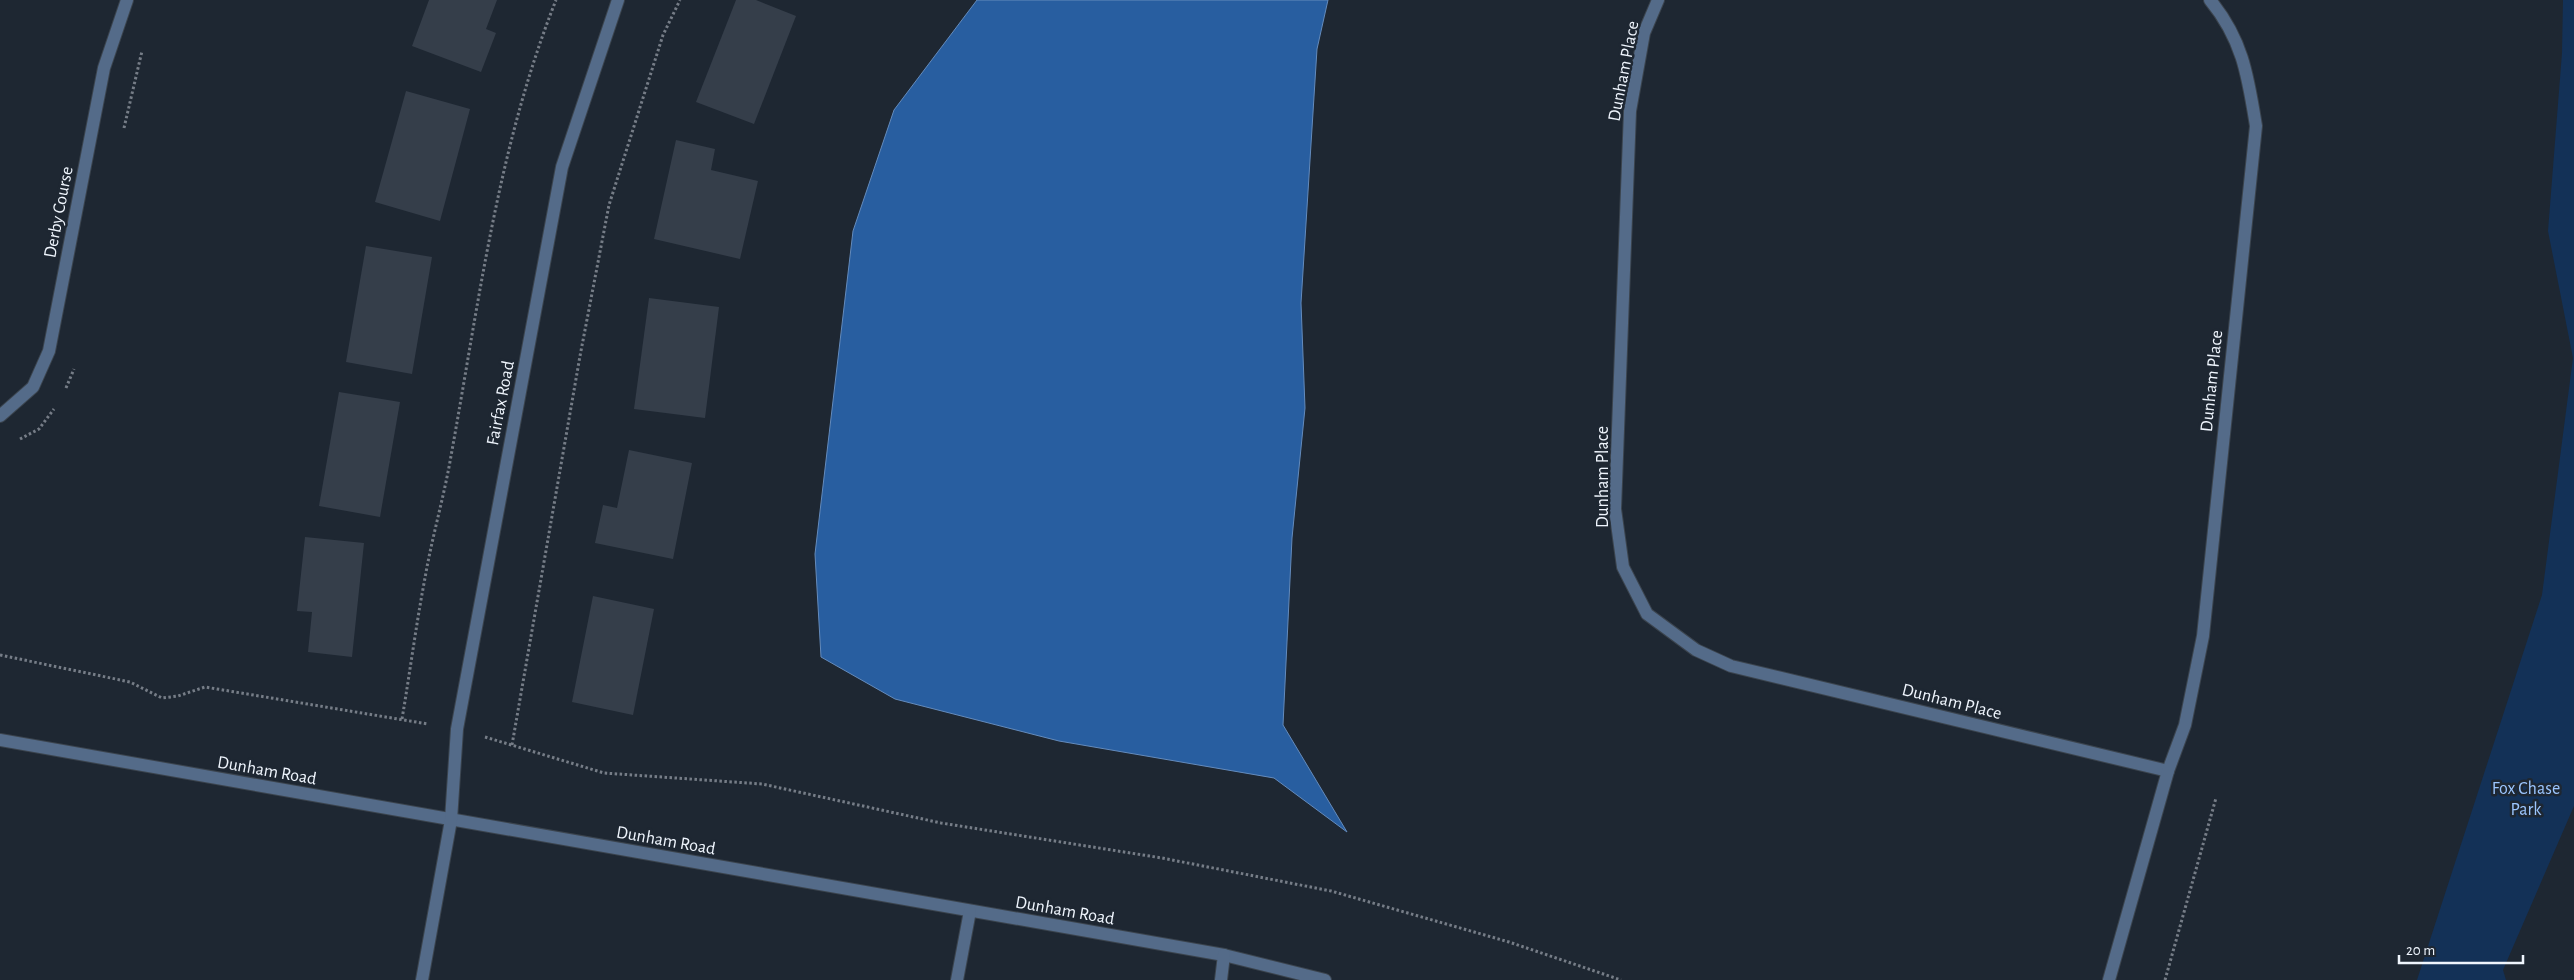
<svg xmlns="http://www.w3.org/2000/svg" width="2574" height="980" font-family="'Alegreya Sans',sans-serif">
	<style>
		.green { fill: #133157 }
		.water { fill: #285ea0; stroke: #648bbc }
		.building { fill: #353e4a }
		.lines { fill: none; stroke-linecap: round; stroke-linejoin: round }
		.minor-casing { stroke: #3b444e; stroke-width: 14 }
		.path { stroke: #767d87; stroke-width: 3; stroke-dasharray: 2.5 2.5; stroke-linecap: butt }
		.minor { stroke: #546b89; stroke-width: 12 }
		.labels { text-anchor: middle; stroke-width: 5; stroke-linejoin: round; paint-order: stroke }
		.street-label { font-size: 18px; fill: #eff5fd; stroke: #1e2732 }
		.park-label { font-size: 18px; fill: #9cc6fe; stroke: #1e2732 }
	</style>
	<rect width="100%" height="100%" fill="#1e2732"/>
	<polygon class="green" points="2563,0 2574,0 2574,806 2503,970 2506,980 2417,980 2542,595 2573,358 2548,231 2562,53"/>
	<polygon class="water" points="977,0 1328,0 1317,49 1301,303 1305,408 1292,538 1283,725 1347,832 1274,778 1059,741 895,699 821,657 815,554 853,231 894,110"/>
	<g class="building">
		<polygon points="429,0 497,0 486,29 496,33 481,72 412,46"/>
		<polygon points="736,0 756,0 796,16 754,124 696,102"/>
		<polygon points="406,91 470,109 440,221 375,202"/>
		<polygon points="676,140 715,149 711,170 758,181 740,259 654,239"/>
		<polygon points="366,246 432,257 412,374 346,362"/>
		<polygon points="649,298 719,307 705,418 634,409"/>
		<polygon points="339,392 400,402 380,517 319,506"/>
		<polygon points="629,450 692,463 673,559 595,543 603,505 617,508"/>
		<polygon points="305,537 364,543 352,657 308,652 312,612 297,611"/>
		<polygon points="593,596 654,609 633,715 572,702"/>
	</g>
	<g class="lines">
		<g class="minor-casing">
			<g id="minor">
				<polyline points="1658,0 1644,33 1630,111 1615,509 1623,567 1647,614 1696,650 1731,666 2168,771"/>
				<polyline points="0,416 33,387 49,351 104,68 127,0"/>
				<polyline points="0,740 1224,955 1325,980"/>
				<polyline points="422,980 451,820 457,729 562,167 618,0"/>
				<polyline points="957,980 970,911"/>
				<polyline points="1221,980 1224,955"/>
				<path d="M2109,980L2168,771L2185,725L2203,636L2256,126C2248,77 2243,40 2210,0"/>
			</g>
		</g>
		<g class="path">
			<polyline points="124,128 142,51"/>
			<polyline points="66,388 74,369"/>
			<polyline points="20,439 39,429 54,409"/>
			<polyline points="0,655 130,682 162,698 178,696 205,687 428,724"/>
			<path d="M402,719C410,672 416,625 425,578C432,537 444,497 451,456C479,302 498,146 556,0"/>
			<polyline points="485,737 604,773 762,784 941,823 1162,858 1331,891 1509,942 1621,980"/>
			<polyline points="512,745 580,356 609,205 663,35 680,0"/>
			<polyline points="2165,980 2216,798"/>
		</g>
		<use href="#minor" class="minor"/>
	</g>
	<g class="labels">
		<g class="street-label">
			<text transform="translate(1623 71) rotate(-79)" y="6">Dunham Place</text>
			<text transform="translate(58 212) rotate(-79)" y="6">Derby Course</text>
			<text transform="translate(2211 381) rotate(-84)" y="6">Dunham Place</text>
			<text transform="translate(500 403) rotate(-79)" y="6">Fairfax Road</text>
			<text transform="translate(1602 477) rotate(-90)" y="6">Dunham Place</text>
			<text transform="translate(1952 701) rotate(14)" y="6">Dunham Place</text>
			<text transform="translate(267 770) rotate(10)" y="6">Dunham Road</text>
			<text transform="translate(666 840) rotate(10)" y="6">Dunham Road</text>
			<text transform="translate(1065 910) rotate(10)" y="6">Dunham Road</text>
		</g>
		<g class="park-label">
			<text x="2526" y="794">Fox Chase<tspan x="2526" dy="21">Park</tspan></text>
		</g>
	</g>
	<path d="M2399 955v8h124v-8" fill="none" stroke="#eff5fd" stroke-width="2.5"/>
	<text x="2406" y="955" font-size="15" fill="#eff5fd" stroke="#1e2732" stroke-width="4" paint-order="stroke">20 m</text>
</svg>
